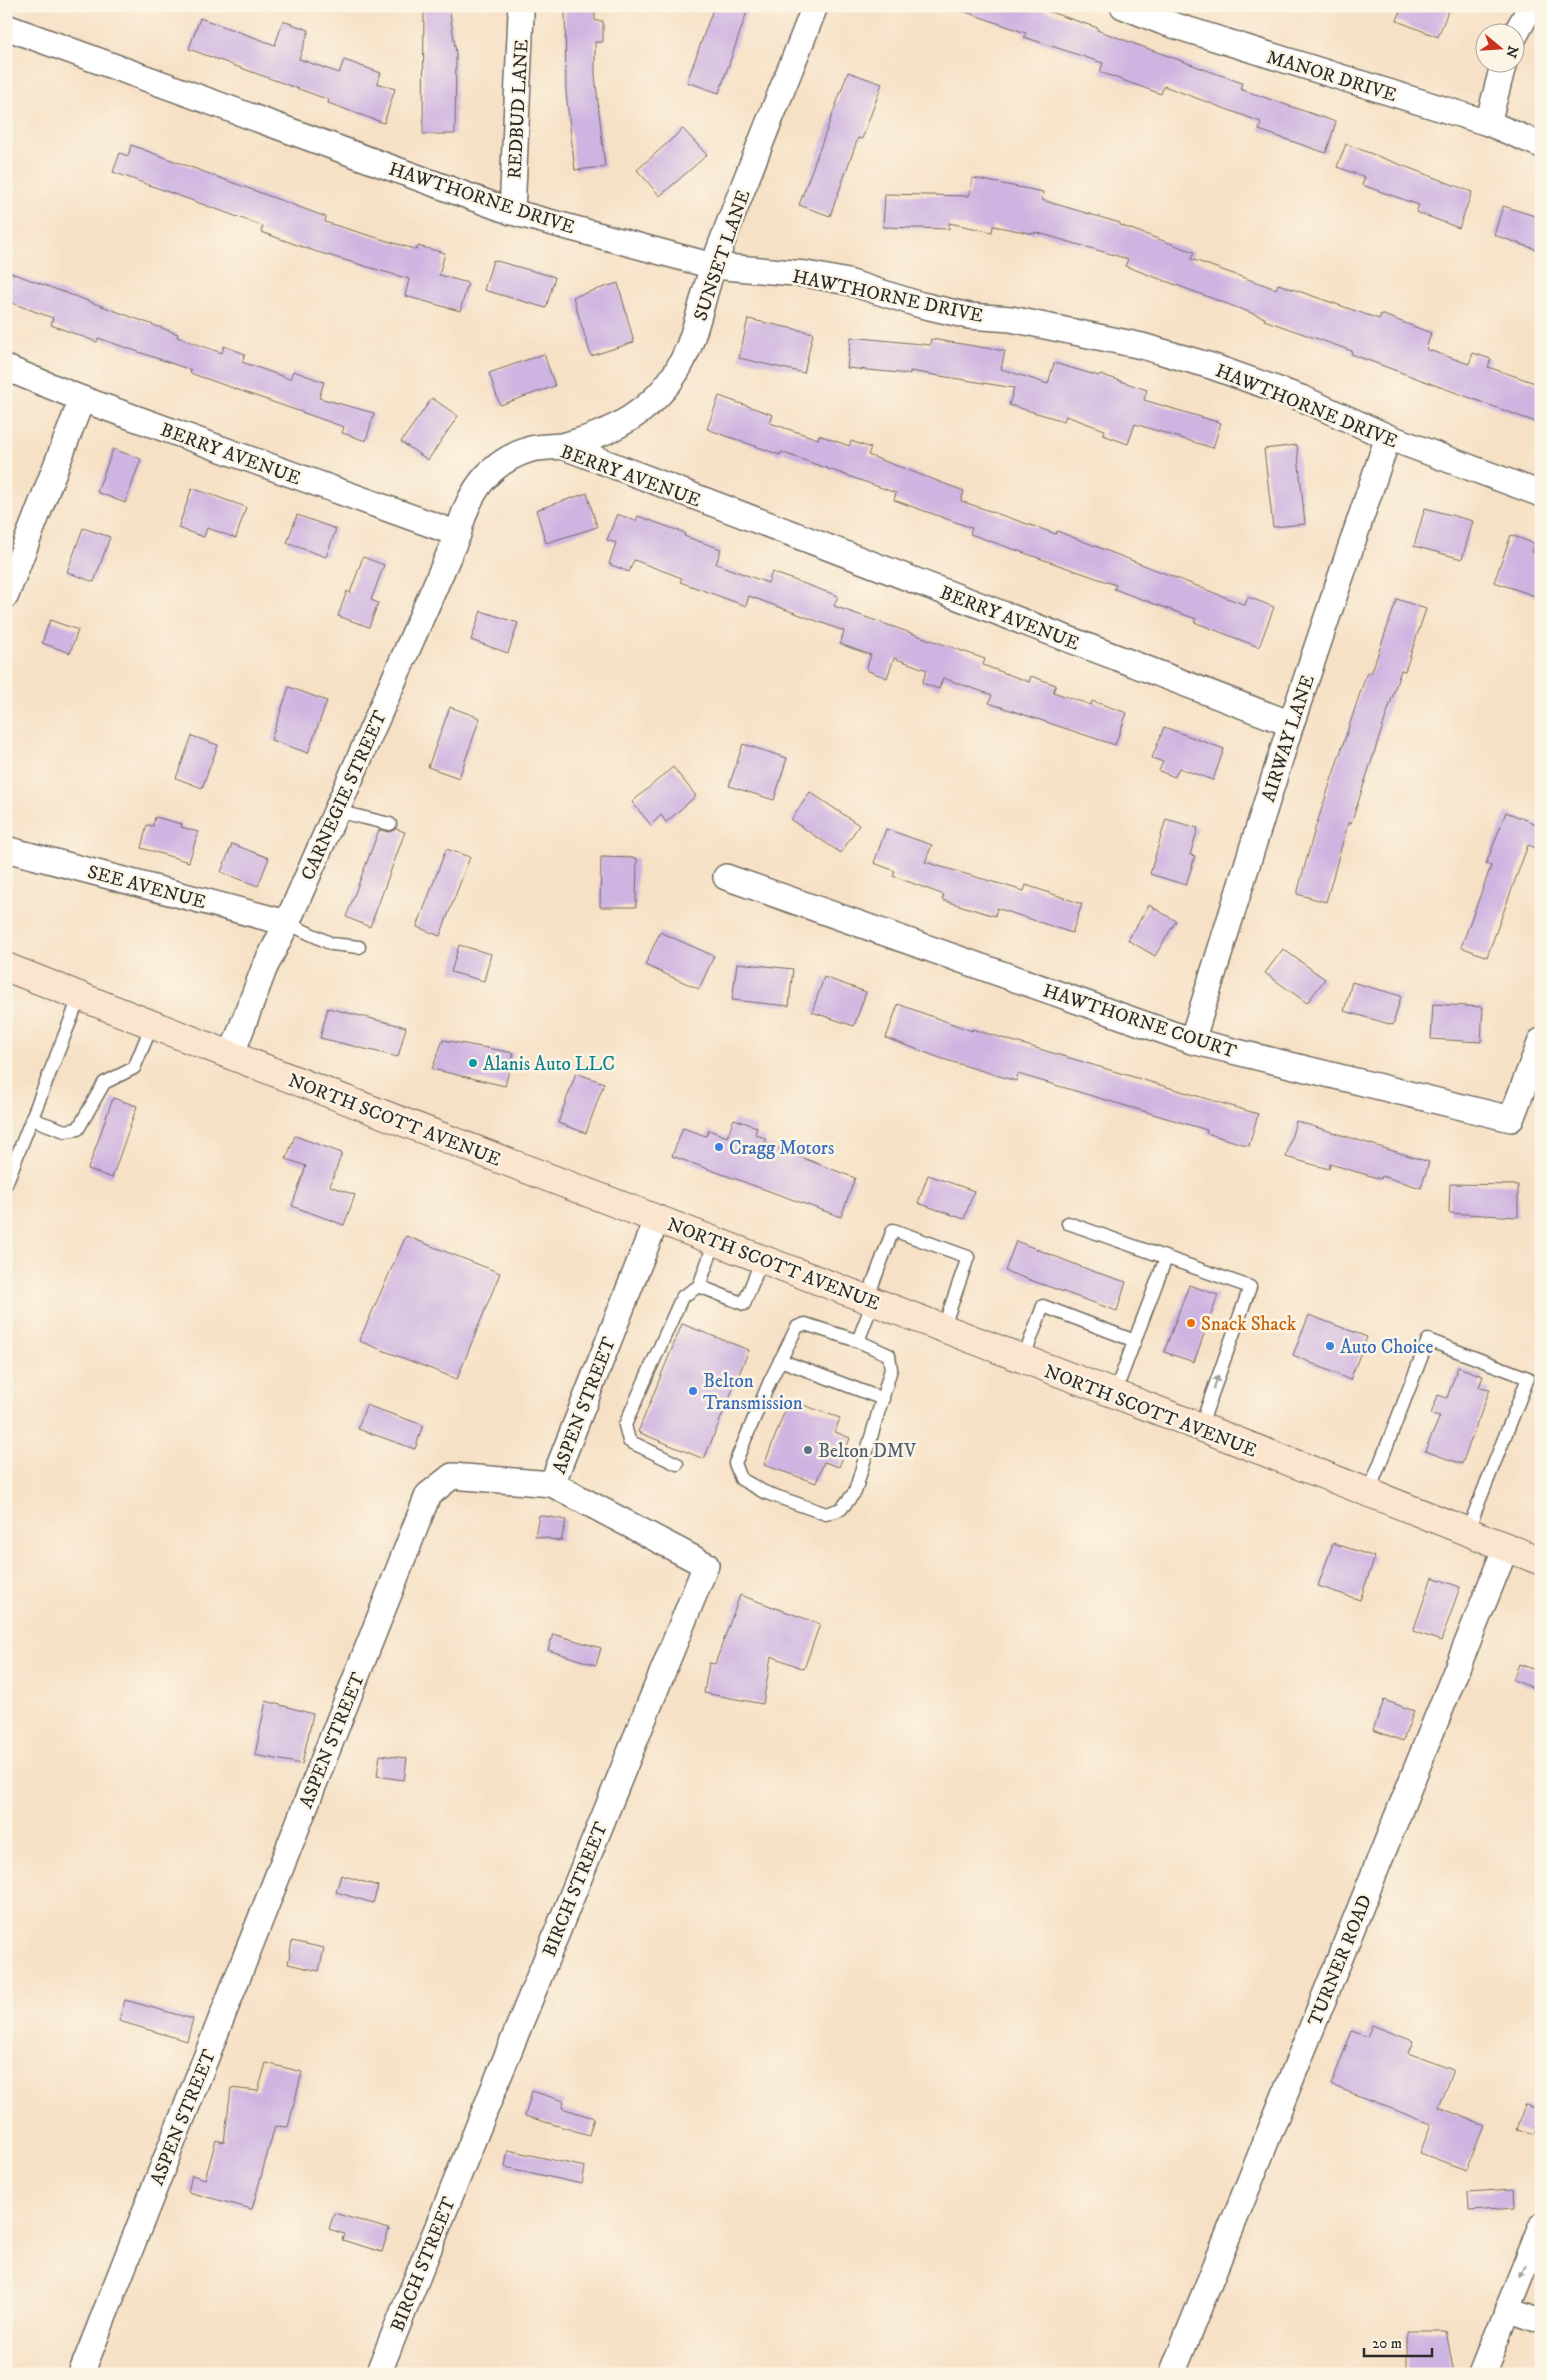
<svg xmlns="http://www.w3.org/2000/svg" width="1547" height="2380" font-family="'IM FELL DW Pica',serif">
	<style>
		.building { fill: #ceb4e1 }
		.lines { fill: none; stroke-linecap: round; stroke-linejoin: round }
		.lane-casing { stroke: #726b61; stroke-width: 15 }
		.street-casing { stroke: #726b61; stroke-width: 28 }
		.secondary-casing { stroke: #726b61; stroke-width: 30 }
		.lane { stroke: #fff; stroke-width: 12 }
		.street { stroke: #fff; stroke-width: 25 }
		.secondary { stroke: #fbe5cf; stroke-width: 28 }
		.oneway { fill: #a0a0a0 }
		.culture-dot { fill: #0f9aa8; stroke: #fcf5e5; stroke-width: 2 }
		.shop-dot { fill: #3f7fe0; stroke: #fcf5e5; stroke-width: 2 }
		.food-dot { fill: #e8710a; stroke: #fcf5e5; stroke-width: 2 }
		.service-dot { fill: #5c6f8a; stroke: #fcf5e5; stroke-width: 2 }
		.labels { text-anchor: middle; stroke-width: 5; stroke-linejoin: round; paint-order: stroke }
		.street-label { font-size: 19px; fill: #2b2b2b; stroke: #fcf5e5 }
		.culture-label { font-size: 19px; fill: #0d838f; stroke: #fcf5e5; text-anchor: start }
		.shop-label { font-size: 19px; fill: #366cbe; stroke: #fcf5e5; text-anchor: start }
		.food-label { font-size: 19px; fill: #c56008; stroke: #fcf5e5; text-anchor: start }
		.service-label { font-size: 19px; fill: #4e5e75; stroke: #fcf5e5; text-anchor: start }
	</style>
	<rect width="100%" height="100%" fill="#fcf5e5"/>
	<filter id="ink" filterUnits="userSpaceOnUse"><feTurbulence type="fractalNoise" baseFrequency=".02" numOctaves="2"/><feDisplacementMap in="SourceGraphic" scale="10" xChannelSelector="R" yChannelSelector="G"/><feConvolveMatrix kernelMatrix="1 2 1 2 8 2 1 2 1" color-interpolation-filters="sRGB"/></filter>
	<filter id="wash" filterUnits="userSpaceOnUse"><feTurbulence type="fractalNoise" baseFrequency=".0096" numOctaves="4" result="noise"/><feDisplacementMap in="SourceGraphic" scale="20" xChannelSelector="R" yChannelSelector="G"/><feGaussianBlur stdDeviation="1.12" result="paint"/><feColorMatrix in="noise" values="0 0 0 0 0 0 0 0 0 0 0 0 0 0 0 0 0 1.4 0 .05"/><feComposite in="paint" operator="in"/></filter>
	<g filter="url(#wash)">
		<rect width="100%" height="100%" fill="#f6e1c6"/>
		<g id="blocks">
			<g class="building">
				<polygon points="424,6 449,6 456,53 455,134 423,134"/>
				<polygon points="565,6 595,6 595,21 603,21 603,42 595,42 595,75 605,167 575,170 566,92"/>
				<polygon points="714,6 749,6 719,93 687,82"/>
				<polygon points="957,6 1032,6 1098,28 1097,30 1242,83 1240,89 1336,122 1326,153 1259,130 1261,122 1164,86 1161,94 1100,72 1103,63 1024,37 1026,33 957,9"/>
				<polygon points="1402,6 1450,6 1438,37 1397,21"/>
				<polygon points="200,18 275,45 283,21 309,30 299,59 339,73 344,60 381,73 377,83 395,89 384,123 328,103 329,100 189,49"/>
				<polygon points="848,72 882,84 862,139 858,138 830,216 799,205"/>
				<polygon points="683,129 707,155 660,196 637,170"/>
				<polygon points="1346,144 1472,192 1459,228 1416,212 1419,205 1362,185 1365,177 1337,167"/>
				<polygon points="131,145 326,217 325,222 417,250 418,246 445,253 439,275 468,283 460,311 405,296 409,279 314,251 261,232 263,226 113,172 120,153 128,156"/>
				<polygon points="973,178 1043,192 1042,200 1120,223 1120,225 1194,252 1191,259 1276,289 1278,284 1379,319 1381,314 1431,333 1426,349 1469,364 1473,353 1491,359 1488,367 1541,385 1541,424 1351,354 1352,351 1264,320 1265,318 1125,266 1128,259 1035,232 1035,234 993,226 992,232 949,223 949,229 883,227 885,194 969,196"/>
				<polygon points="1503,206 1541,218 1541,251 1494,235"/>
				<polygon points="493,260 555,277 546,308 484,290"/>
				<polygon points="6,271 178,334 177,337 222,353 224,346 245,354 242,362 290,379 293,371 324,382 319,398 374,413 366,441 342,433 344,427 190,373 191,370 98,338 97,342 51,325 53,318 6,301"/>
				<polygon points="618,283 634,342 591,356 573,297"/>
				<polygon points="748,319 813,333 804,373 739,358"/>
				<polygon points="851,337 930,345 931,339 1005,351 1001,369 1048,384 1054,363 1099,376 1100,374 1147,390 1144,400 1221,423 1213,448 1135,424 1128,444 1103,435 1105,430 1066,416 1064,421 1009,405 1014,388 910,371 910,374 847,368"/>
				<polygon points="544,354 555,386 500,405 489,373"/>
				<polygon points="719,396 773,415 770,423 818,439 819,435 849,446 851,441 871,448 868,455 964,491 961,501 1056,534 1057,531 1245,605 1248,597 1274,607 1259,647 1194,622 1196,619 1114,589 1116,585 970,534 972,528 894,500 896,493 781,452 780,455 707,429"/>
				<polygon points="432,398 458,416 428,460 401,442"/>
				<polygon points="1297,445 1305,524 1273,527 1264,449"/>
				<polygon points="113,449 141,459 125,503 97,492"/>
				<polygon points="192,488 246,507 236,538 207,528 204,537 178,528"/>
				<polygon points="587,493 597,527 546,543 536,510"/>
				<polygon points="1425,508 1473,521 1462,559 1414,546"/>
				<polygon points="617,514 636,521 638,516 685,533 684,536 721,549 716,564 768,583 772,572 838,596 834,606 985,659 983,665 1029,682 1031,676 1056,685 1053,692 1091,705 1092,701 1127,713 1115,745 989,703 992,695 943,678 939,689 922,683 927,670 894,658 887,678 866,670 871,655 840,644 844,631 749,596 746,606 680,582 682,578 634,560 629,572 609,564 616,543 607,540"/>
				<polygon points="297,515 336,529 326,557 287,543"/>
				<polygon points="83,528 110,537 94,582 67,572"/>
				<polygon points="1511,535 1535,544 1532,552 1541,555 1541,598 1494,582"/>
				<polygon points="363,557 384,565 371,600 378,603 369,627 338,616 347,591 350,593"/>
				<polygon points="1397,599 1426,609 1405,671 1401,670 1351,824 1348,823 1326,902 1297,894 1315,829 1367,672 1371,674"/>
				<polygon points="481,611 518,623 508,653 471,640"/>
				<polygon points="50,620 78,630 70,653 42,643"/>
				<polygon points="289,687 327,701 308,753 271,740"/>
				<polygon points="450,707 480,718 459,778 428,767"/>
				<polygon points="1164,727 1224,749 1213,780 1179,768 1175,777 1159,771 1163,762 1152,758"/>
				<polygon points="192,736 218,745 202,788 176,778"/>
				<polygon points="743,744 787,758 774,800 729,786"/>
				<polygon points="673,767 696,796 666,822 661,815 651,825 632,802"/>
				<polygon points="810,792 859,825 841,853 791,820"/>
				<polygon points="1506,812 1541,826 1541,850 1528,845 1487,957 1461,947 1491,866 1486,864"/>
				<polygon points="155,817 182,824 181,827 198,832 189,862 141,848 147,825 153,826"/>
				<polygon points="1166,819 1198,828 1190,855 1195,856 1186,885 1150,874"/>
				<polygon points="396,829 405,832 370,927 346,917 379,830 389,832"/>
				<polygon points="886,829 932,845 925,862 1024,891 1026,885 1082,904 1072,933 997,908 995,916 942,900 944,895 893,876 895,871 874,863"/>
				<polygon points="232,844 269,858 258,886 221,872"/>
				<polygon points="446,849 470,857 440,936 417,927"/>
				<polygon points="601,857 637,858 636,907 600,907"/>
				<polygon points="1149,905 1176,921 1155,956 1128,940"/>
				<polygon points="660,932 714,956 699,989 645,965"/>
				<polygon points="459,945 491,954 484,981 451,972"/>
				<polygon points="1283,949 1325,979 1307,1003 1265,973"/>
				<polygon points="737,963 793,969 789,1006 732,1000"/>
				<polygon points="824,977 866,992 854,1026 812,1012"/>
				<polygon points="1352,982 1401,996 1393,1025 1344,1011"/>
				<polygon points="898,1004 972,1031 972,1029 1258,1114 1249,1146 1206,1133 1207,1130 1018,1074 1016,1081 943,1059 886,1038"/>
				<polygon points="1433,1004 1483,1007 1481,1042 1431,1039"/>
				<polygon points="328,1008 406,1027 398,1057 320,1038"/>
				<polygon points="443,1040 514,1053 505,1086 432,1069"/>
				<polygon points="576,1073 604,1083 586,1133 558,1123"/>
				<polygon points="113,1098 137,1106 112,1178 88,1169"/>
				<polygon points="734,1119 757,1127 755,1134 766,1139 764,1143 855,1178 841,1217 672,1156 683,1128 706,1136 709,1130 727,1137"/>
				<polygon points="1296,1121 1429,1162 1421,1188 1382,1176 1381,1179 1330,1164 1329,1169 1286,1157"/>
				<polygon points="295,1136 342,1153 330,1186 355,1195 344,1225 292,1206 306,1166 286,1159"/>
				<polygon points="928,1175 974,1191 964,1219 918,1203"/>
				<polygon points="1450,1184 1518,1185 1518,1217 1449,1213"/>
				<polygon points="406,1236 500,1273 457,1379 359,1341"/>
				<polygon points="1016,1241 1092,1271 1126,1282 1117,1311 1005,1271"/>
				<polygon points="1189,1285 1218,1295 1194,1362 1164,1352"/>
				<polygon points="1309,1315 1367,1337 1350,1380 1293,1355"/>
				<polygon points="682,1324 749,1350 704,1459 638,1432"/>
				<polygon points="1458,1367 1483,1376 1479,1387 1490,1389 1462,1464 1425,1451 1440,1416 1431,1414 1438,1395 1447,1398"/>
				<polygon points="789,1400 840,1418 835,1432 850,1438 839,1467 824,1462 816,1483 764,1465"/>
				<polygon points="366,1405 423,1425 415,1449 358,1429"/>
				<polygon points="539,1515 566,1520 561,1541 535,1536"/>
				<polygon points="1333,1543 1375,1557 1360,1600 1318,1586"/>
				<polygon points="1432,1577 1460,1587 1441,1641 1413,1631"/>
				<polygon points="740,1595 820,1624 804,1669 771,1656 763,1704 704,1693 709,1663 715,1664"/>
				<polygon points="553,1634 601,1648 596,1665 548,1650"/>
				<polygon points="1519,1664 1541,1672 1541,1691 1513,1680"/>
				<polygon points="1384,1700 1414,1711 1403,1741 1373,1730"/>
				<polygon points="266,1701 313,1714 302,1764 255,1755"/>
				<polygon points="380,1755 407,1758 404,1780 377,1776"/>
				<polygon points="341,1875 378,1886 373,1903 336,1892"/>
				<polygon points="292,1941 324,1948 319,1971 288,1964"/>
				<polygon points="125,2000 193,2019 187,2041 119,2021"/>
				<polygon points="1372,2025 1413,2041 1408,2053 1453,2070 1438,2107 1484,2125 1466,2170 1420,2153 1431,2124 1331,2085 1352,2031 1367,2037"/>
				<polygon points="266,2063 302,2072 288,2127 275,2126 252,2209 188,2192 192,2175 205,2179 216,2140 224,2142 231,2088 258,2091"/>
				<polygon points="532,2091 564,2101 562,2108 594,2118 589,2135 525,2116"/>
				<polygon points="1525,2105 1541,2110 1534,2135 1517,2130"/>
				<polygon points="508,2150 585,2167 582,2184 505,2167"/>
				<polygon points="1514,2189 1515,2208 1469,2211 1468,2192"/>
				<polygon points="334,2213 389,2229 382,2252 342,2240 344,2234 329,2229"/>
				<polygon points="1407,2331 1446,2331 1454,2374 1407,2374"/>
			</g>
		</g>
	</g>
	<g filter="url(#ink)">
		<use href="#blocks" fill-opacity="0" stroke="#726b61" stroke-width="1"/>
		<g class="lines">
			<g class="lane-casing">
				<g id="lane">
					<polyline points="336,811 390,824"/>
					<polyline points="287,923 332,944 359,947"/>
					<polyline points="32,1119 65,1131 78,1129 104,1083 134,1068 152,1025"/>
					<polyline points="6,1184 80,996"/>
					<polyline points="1068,1223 1250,1287 1200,1428"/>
					<polyline points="699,1286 744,1304 762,1259"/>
					<polyline points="867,1299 893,1230 968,1257 943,1329"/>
					<polyline points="858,1341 889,1355 891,1369 855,1492 841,1509 826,1514 764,1492 741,1479 735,1463 770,1381 797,1327 805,1324 858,1341 873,1302"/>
					<polyline points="780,1360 883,1399"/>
					<polyline points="1023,1360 1043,1306 1135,1341"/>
					<polyline points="1114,1395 1166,1258"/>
					<polyline points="677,1464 629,1441 625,1425 682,1297 699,1286 715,1241"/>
					<polyline points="1368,1494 1428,1340 1528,1378 1467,1532"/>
				</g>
			</g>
			<g class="street-casing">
				<g id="street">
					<polyline points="1123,6 1163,22 1488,123 1541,145"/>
					<polyline points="6,27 512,212 713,266 806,274 848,282 921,305 969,316 1011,319 1142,346 1211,366 1301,398 1388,437 1541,494"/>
					<polyline points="1514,37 1531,6"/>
					<polyline points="1488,123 1504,62"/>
					<polyline points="512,212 521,14 520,6"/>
					<polyline points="6,368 82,399 458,534"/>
					<path d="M562,446C601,436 636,421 663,390C695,354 698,308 714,264C745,178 782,92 815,6"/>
					<polyline points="6,595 82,399"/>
					<polyline points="6,849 287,923"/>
					<polyline points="726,877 1192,1041 1511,1119 1541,1041"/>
					<polyline points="1192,1041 1291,724 1388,437"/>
					<path d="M231,1056L264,969L287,923L458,534C468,493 488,462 531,449C540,447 552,447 562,446L1291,724"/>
					<polyline points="1507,2310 1541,2322"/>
					<polyline points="81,2374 428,1495 452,1476 552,1484 657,1218"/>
					<polyline points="378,2374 706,1565 552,1484"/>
					<polyline points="1172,2374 1506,1547"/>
					<polyline points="1482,2374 1541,2226"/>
				</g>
			</g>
			<g class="secondary-casing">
				<path id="secondary" d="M6,967C516,1170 1032,1357 1541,1561"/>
			</g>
			<use href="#lane" class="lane"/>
			<use href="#street" class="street"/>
			<use href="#secondary" class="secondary"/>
		</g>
		<defs><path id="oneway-solid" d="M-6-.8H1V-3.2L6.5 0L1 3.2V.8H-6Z" transform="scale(1.25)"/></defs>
		<g class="oneway">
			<use href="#oneway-solid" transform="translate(1216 1382) rotate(-70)"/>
			<use href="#oneway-solid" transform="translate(1523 2271) rotate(112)"/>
		</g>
	</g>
	<circle class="culture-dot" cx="473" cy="1063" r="5"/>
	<g class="shop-dot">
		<circle cx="719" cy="1147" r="5"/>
		<circle cx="1330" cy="1346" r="5"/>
		<circle cx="693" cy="1391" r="5"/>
	</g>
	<circle class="food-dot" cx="1191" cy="1323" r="5"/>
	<circle class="service-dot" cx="808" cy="1450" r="5"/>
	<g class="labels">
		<g class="street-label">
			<text transform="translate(1332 75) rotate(17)" y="7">MANOR DRIVE</text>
			<text transform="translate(517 109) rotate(-87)" y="7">REDBUD LANE</text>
			<text transform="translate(482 197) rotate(18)" y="7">HAWTHORNE DRIVE</text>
			<text transform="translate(721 255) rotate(-71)" y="7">SUNSET LANE</text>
			<text transform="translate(888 295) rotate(12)" y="7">HAWTHORNE DRIVE</text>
			<text transform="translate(1307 405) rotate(22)" y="7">HAWTHORNE DRIVE</text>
			<text transform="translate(231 453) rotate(20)" y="7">BERRY AVENUE</text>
			<text transform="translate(631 475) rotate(20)" y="7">BERRY AVENUE</text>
			<text transform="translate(1010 617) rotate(21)" y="7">BERRY AVENUE</text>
			<text transform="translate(1287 738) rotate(-72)" y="7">AIRWAY LANE</text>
			<text transform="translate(343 795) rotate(-66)" y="7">CARNEGIE STREET</text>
			<text transform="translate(147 886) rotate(15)" y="7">SEE AVENUE</text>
			<text transform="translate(1140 1020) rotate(18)" y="7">HAWTHORNE COURT</text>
			<text transform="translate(395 1119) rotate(21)" y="7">NORTH SCOTT AVENUE</text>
			<text transform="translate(774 1263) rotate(21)" y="7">NORTH SCOTT AVENUE</text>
			<text transform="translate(583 1405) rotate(-69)" y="7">ASPEN STREET</text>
			<text transform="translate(1151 1410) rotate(21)" y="7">NORTH SCOTT AVENUE</text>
			<text transform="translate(331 1740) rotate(-68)" y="7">ASPEN STREET</text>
			<text transform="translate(574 1889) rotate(-68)" y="7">BIRCH STREET</text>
			<text transform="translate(1339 1960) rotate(-68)" y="7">TURNER ROAD</text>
			<text transform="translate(182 2117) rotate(-68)" y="7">ASPEN STREET</text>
			<text transform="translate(422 2264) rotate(-68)" y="7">BIRCH STREET</text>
		</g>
		<g class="culture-label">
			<text x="483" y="1070">Alanis Auto LLC</text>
		</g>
		<g class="shop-label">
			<text x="729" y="1154">Cragg Motors</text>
			<text x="1340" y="1353">Auto Choice</text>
			<text x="703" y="1387">Belton<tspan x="703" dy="22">Transmission</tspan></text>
		</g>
		<g class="food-label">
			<text x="1201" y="1330">Snack Shack</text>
		</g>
		<g class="service-label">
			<text x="818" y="1457">Belton DMV</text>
		</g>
	</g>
	<rect width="1547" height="2380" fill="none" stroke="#fcf5e5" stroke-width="25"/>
	<g transform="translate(1500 48) rotate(108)"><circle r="24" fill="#fcf5e5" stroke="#a8a49b"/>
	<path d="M0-4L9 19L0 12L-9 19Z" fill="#c8321e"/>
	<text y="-8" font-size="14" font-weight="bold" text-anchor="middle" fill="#2b2b2b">N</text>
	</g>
	<path d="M1364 2348v8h68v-8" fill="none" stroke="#2b2b2b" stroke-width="2.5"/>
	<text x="1372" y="2348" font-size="15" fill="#2b2b2b" stroke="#fcf5e5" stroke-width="4" paint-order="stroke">20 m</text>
</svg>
